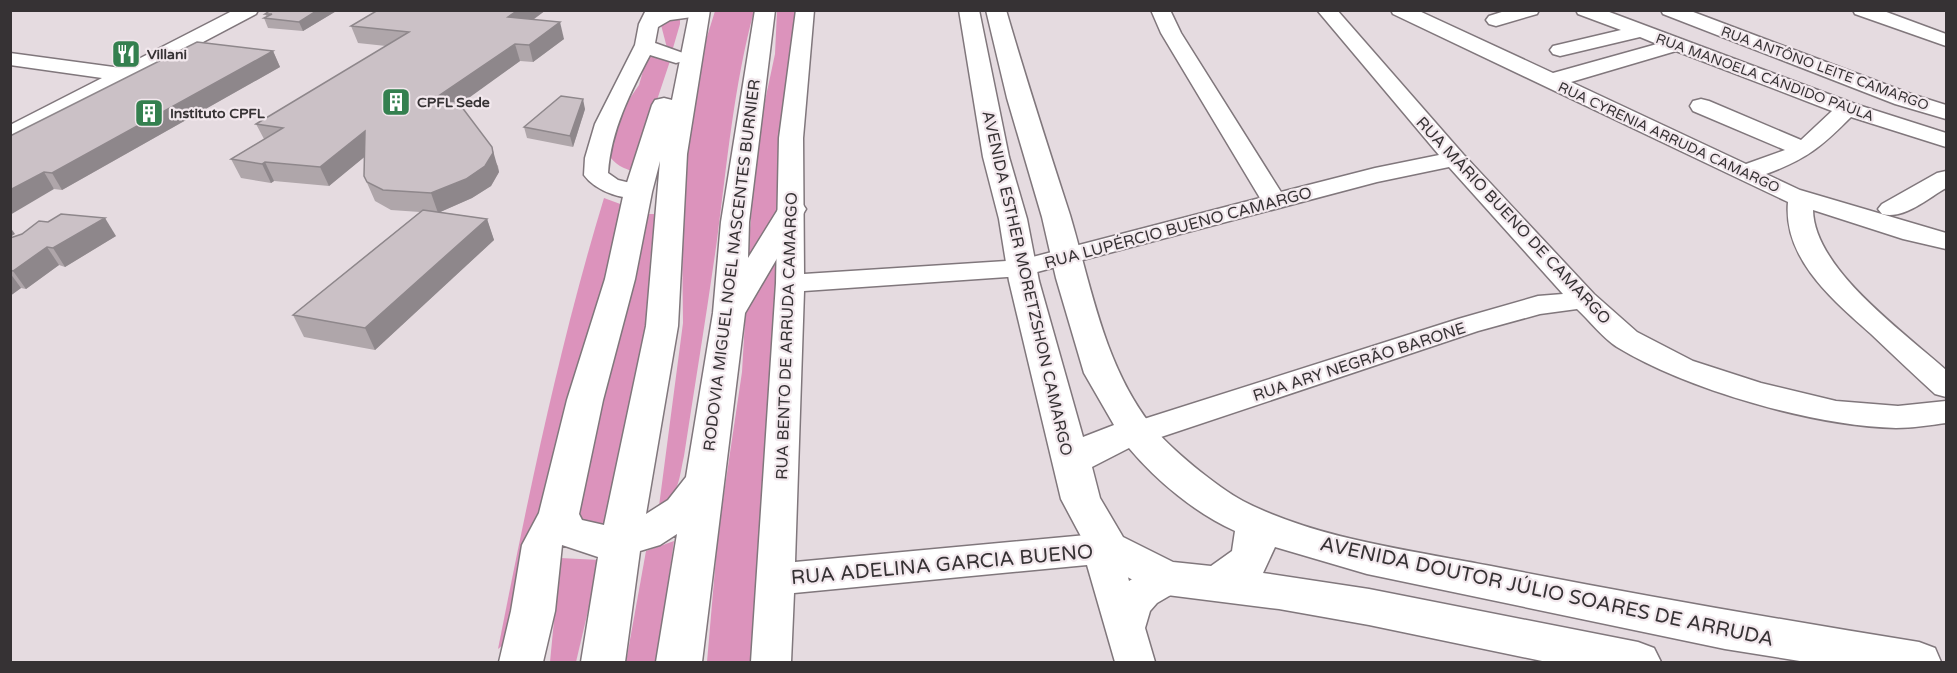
<svg xmlns="http://www.w3.org/2000/svg" width="1957" height="673" font-family="'Varela Round',sans-serif">
	<style>
		.green { fill: #dc93bc }
		.lines { fill: none; stroke-linecap: round; stroke-linejoin: round }
		.minor-casing { stroke: #80777c; stroke-width: 3 }
		.major-casing { stroke: #80777c; stroke-width: 3 }
		.highway-casing { stroke: #80777c; stroke-width: 3 }
		.minor { fill: #fff; fill-rule: evenodd }
		.major { fill: #fff; fill-rule: evenodd }
		.highway { fill: #fff; fill-rule: evenodd }
		.wall { fill: #afa6aa }
		.shaded-wall { fill: #8e878b }
		.building { fill: #cbc1c6; stroke: #8e878b; stroke-width: 1.5 }
		.labels { text-anchor: middle; stroke-width: 4.5; stroke-linejoin: round; paint-order: stroke }
		.far-poi-label { font-size: 14px; font-weight: bold; fill: #363234; stroke: #f2e8ed; text-anchor: start }
		.far-street-label { font-size: 14px; fill: #363234; stroke: #f2e8ed }
		.street-label { font-size: 16px; fill: #363234; stroke: #f2e8ed }
		.near-street-label { font-size: 20px; fill: #363234; stroke: #f2e8ed }
	</style>
	<rect width="100%" height="100%" fill="#e5dbe0"/>
	<g class="green">
		<path d="M715,11H754C734,85 727,163 717,240C707,312 695,384 684,456C679,477 680,495 659,506L683,323L682,236L686,139L697,69Z"/>
		<polygon points="777,11 797,11 781,206 768,237 748,257 757,138 775,54"/>
		<polygon points="680,17 680,24 673,48 667,48 660,21"/>
		<path d="M647,57H661L670,61L643,142L636,172C621,168 614,164 605,150L619,114L639,85Z"/>
		<path d="M604,198L623,205L517,634L498,649C528,497 559,346 604,198Z"/>
		<polygon points="645,214 655,214 650,262 649,314 608,522 596,526 581,518 575,501"/>
		<polygon points="777,244 779,279 754,662 707,662 718,534 742,372 746,303"/>
		<polygon points="674,541 657,662 626,662 646,551"/>
		<polygon points="560,558 600,560 576,662 550,662"/>
	</g>
	<g class="lines">
		<g class="minor-casing">
			<g id="minor">
				<polygon points="234,10 258,10 256,14 133,79 10,141 10,125 102,78 10,65 10,53 121,68"/>
				<path d="M646,10L709,11L707,15L670,20L658,27L655,43L683,53L686,57L683,61L676,63L650,55C630,93 611,130 608,173L618,180L647,187L650,192L647,197C627,202 596,192 584,175L585,158L595,124L635,45L639,24Z"/>
				<path d="M796,10H814L803,138L804,274L1021,260L1260,198L1161,33L1151,10H1170L1181,33L1281,192L1375,168L1439,155L1317,10H1337L1463,154L1594,294L1637,332L1693,361L1761,383L1836,401L1898,406L1946,401V423C1930,425 1913,428 1896,428C1814,426 1688,390 1617,347C1603,338 1590,321 1577,309L1540,314L1478,331L1149,441L1137,445L1125,441L1120,433L1125,425L1458,319L1538,296L1563,294L1449,167L1377,182L1022,276L804,291L795,562L1108,533L1121,538C1129,552 1124,566 1129,581C1147,570 1159,560 1181,567L1186,578L1181,589L1157,603L1150,611L1145,628L1155,662H1115L1087,565L794,593L791,662H751L776,283L779,138Z"/>
				<path d="M1391,10H1417L1553,73L1657,44L1640,37L1560,56L1553,54L1550,50L1553,46L1621,30L1578,14L1576,10H1604L1855,104L1946,133V147L1851,117C1821,147 1807,159 1766,174L1800,190L1946,233V249L1903,239L1813,210C1814,269 1905,333 1946,370V397L1935,394C1913,374 1892,354 1871,334C1833,300 1783,259 1788,202L1393,14ZM1676,51L1832,111L1801,140L1709,101L1701,99L1693,101L1690,106L1693,111L1785,150L1746,164L1571,82Z"/>
				<polygon points="1508,10 1539,10 1537,14 1496,26 1489,24 1486,20 1489,16"/>
				<polygon points="1661,10 1688,10 1911,94 1946,105 1946,119 1895,104 1663,14"/>
				<polygon points="1853,10 1881,10 1946,34 1946,46 1855,14"/>
				<path d="M1946,171V188C1928,198 1904,220 1882,214L1878,209L1882,204L1937,173Z"/>
			</g>
		</g>
		<g class="major-casing">
			<path id="major" d="M959,10H979L1009,157L1027,219L1039,281L1083,437L1114,425L1084,373L1056,278L1042,217L1007,98L986,10H1006C1026,79 1048,147 1070,215C1091,286 1104,365 1151,425C1169,448 1217,487 1243,501C1317,539 1410,550 1491,566C1634,594 1776,619 1919,642L1935,648L1941,662H1806L1725,649L1367,574L1275,547L1263,573L1369,589L1638,642L1654,648L1661,662H1547L1369,625L1279,609L1167,595L1152,590L1093,559L1061,499L1009,281L999,219L983,157ZM1129,448C1157,481 1195,513 1235,531L1232,551L1211,566L1173,562L1123,537L1100,498L1092,467Z"/>
		</g>
		<g class="highway-casing">
			<path id="highway" d="M690,10H710L687,154L678,326L646,514L668,500L686,477L713,313L721,222L755,10H775L749,222L748,258L782,203L792,201L802,203L806,209L745,313L702,662H656L677,534L660,545L640,551L625,662H581L598,557L562,545L555,611L543,662H499L511,611L522,545L539,513L567,400L605,279L624,192L652,105L655,100L664,98L672,100ZM660,161L646,326L604,525L582,520L579,514L603,400L635,279L652,192Z"/>
		</g>
		<use href="#minor" class="minor"/>
		<use href="#major" class="major"/>
		<use href="#highway" class="highway"/>
	</g>
	<g class="wall">
		<polygon points="271,10 338,10 303,31 268,28 264,18 267,17 265,14"/>
		<polygon points="378,10 546,10 533,20 564,39 533,62 520,61 459,104 498,166 499,172 491,186 472,198 440,212 487,219 494,240 375,350 304,337 293,315 420,212 391,210 375,201 364,176 365,156 329,186 274,181 271,183 241,178 231,159 264,139 256,124 386,46 358,43 351,26"/>
		<polygon points="273,51 280,67 62,190 54,189 10,136"/>
		<polygon points="585,109 573,147 527,138 524,127"/>
		<polygon points="116,236 65,267 59,265 26,289 21,288 10,296 10,238"/>
	</g>
	<g class="shaded-wall">
		<polygon points="318,10 338,10 303,31 299,22"/>
		<polygon points="518,10 546,10 513,34 508,17"/>
		<polygon points="560,22 564,39 533,62 529,45"/>
		<polygon points="515,44 520,61 441,118 434,99"/>
		<polygon points="273,51 280,67 62,190 52,173"/>
		<polygon points="583,99 585,109 573,147 570,136"/>
		<polygon points="365,131 373,150 329,186 320,167"/>
		<polygon points="492,147 499,172 491,186 472,198 438,213 431,193"/>
		<polygon points="265,162 274,181 271,183 262,164"/>
		<polygon points="44,172 54,189 10,215 10,190"/>
		<polygon points="105,218 116,236 65,267 53,248"/>
		<polygon points="487,219 494,240 375,350 365,328"/>
		<polygon points="10,227 15,234 10,237"/>
		<polygon points="47,247 59,265 26,289 13,271"/>
		<polygon points="10,273 21,288 10,296"/>
	</g>
	<g class="building">
		<polygon points="271,10 318,10 299,22 264,18 272,14 265,14"/>
		<polygon points="378,10 518,10 508,17 560,22 529,45 515,44 434,99 458,102 492,147 493,153 485,166 466,179 431,193 383,190 367,182 364,176 365,131 320,167 265,162 262,164 231,159 283,128 256,124 409,32 351,26"/>
		<polygon points="197,42 273,51 52,173 44,172 10,190 10,136"/>
		<polygon points="561,96 583,99 570,136 524,127"/>
		<polygon points="423,210 487,219 365,328 293,315"/>
		<polygon points="61,214 105,218 53,248 47,247 13,271 10,270 10,238 22,234 39,221 48,222"/>
	</g>
	<defs>
		<g id="restaurant-square" transform="scale(1.5)"><rect x="-9" y="-9" width="18" height="18" rx="4" fill="#34804f" stroke="#f2e8ed"/><path d="M-5-6h1v4h1v-4h1v4h1v-4h1v5L-1.5 .5V6h-2V.5L-5-1ZM5-6V6H3V1.5H1.5Q1.5-4 5-6Z" fill="#fff"/></g>
		<g id="building-square" transform="scale(1.5)"><rect x="-9" y="-9" width="18" height="18" rx="4" fill="#34804f" stroke="#f2e8ed"/><path d="M-4-6H4V6H1V3H-1V6H-4ZM-2.5-4.3h1.7v1.8h-1.7ZM.8-4.3h1.7v1.8H.8ZM-2.5-1h1.7V.8h-1.7ZM.8-1h1.7V.8H.8Z" fill="#fff"/></g>
	</defs>
	<g fill-rule="evenodd">
		<use href="#restaurant-square" x="126" y="54"/>
		<use href="#building-square" x="396" y="102"/>
		<use href="#building-square" x="149" y="113"/>
	</g>
	<g class="labels">
		<g class="far-poi-label">
			<text x="147" y="59">Villani</text>
			<text x="417" y="107">CPFL Sede</text>
			<text x="170" y="118">Instituto CPFL</text>
		</g>
		<g class="far-street-label">
			<text transform="translate(1825 68) rotate(20)" y="5">RUA ANTÔNO LEITE CAMARGO</text>
			<text transform="translate(1765 77) rotate(20)" y="5">RUA MANOELA CÁNDIDO PAULA</text>
			<text transform="translate(1669 137) rotate(25)" y="5">RUA CYRENIA ARRUDA CAMARGO</text>
		</g>
		<g class="street-label">
			<text transform="translate(1514 220) rotate(47)" y="6">RUA MÁRIO BUENO DE CAMARGO</text>
			<text transform="translate(1178 227) rotate(-15)" y="6">RUA LUPÉRCIO BUENO CAMARGO</text>
			<text transform="translate(731 265) rotate(-83)" y="6">RODOVIA MIGUEL NOEL NASCENTES BURNIER</text>
			<text transform="translate(1028 283) rotate(77)" y="6">AVENIDA ESTHER MORETZSHON CAMARGO</text>
			<text transform="translate(786 336) rotate(-88)" y="6">RUA BENTO DE ARRUDA CAMARGO</text>
			<text transform="translate(1359 361) rotate(-18)" y="6">RUA ARY NEGRÃO BARONE</text>
		</g>
		<g class="near-street-label">
			<text transform="translate(942 564) rotate(-5)" y="7">RUA ADELINA GARCIA BUENO</text>
			<text transform="translate(1547 591) rotate(12)" y="7">AVENIDA DOUTOR JÚLIO SOARES DE ARRUDA</text>
		</g>
	</g>
	<rect width="1957" height="673" fill="none" stroke="#363234" stroke-width="24"/>
</svg>
